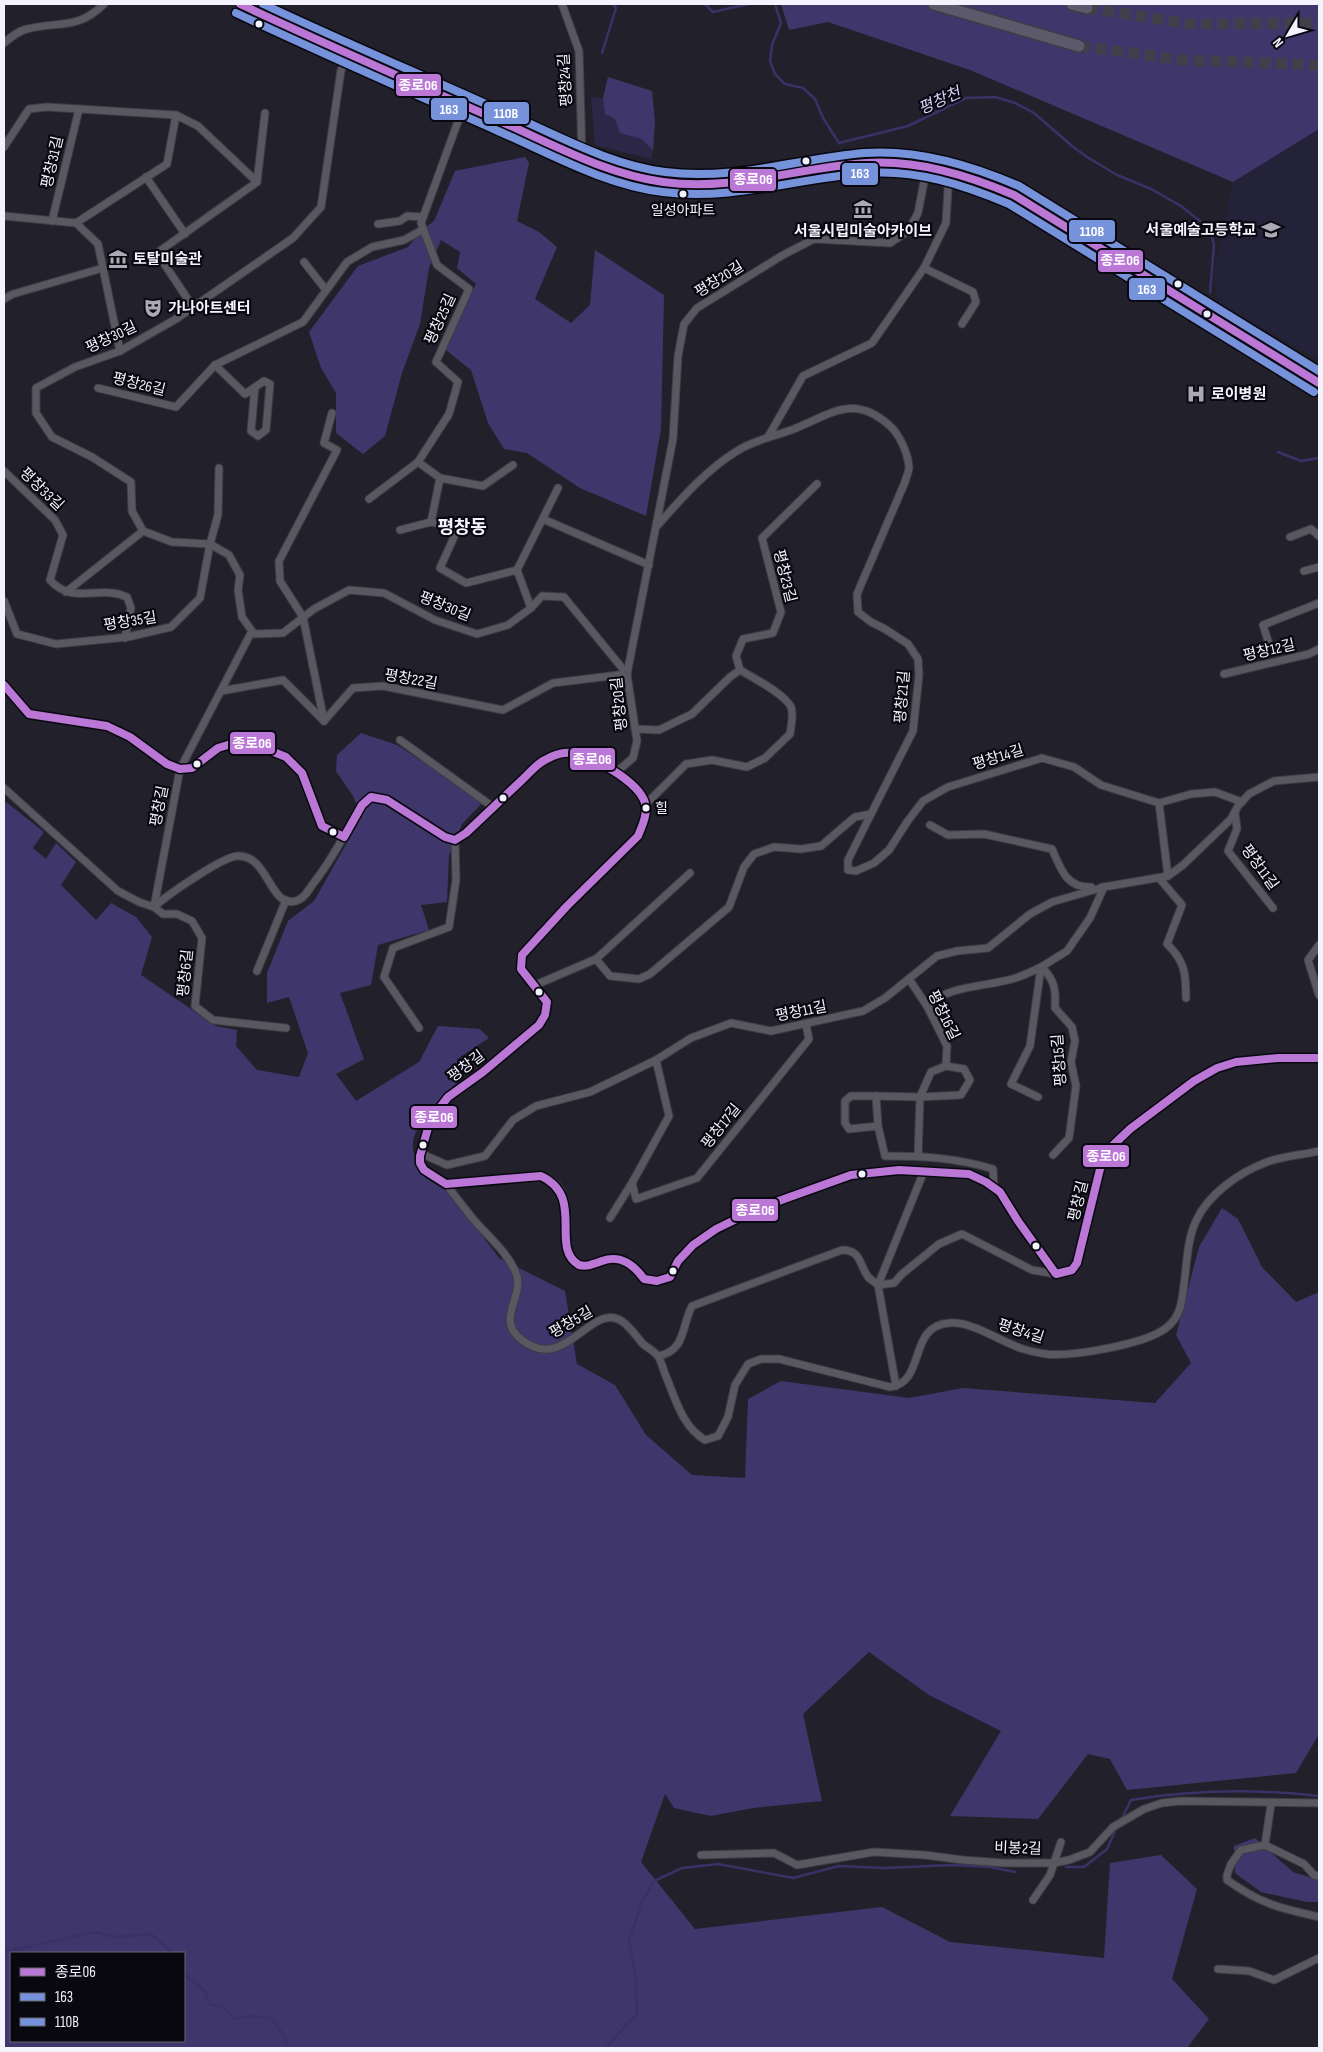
<svg xmlns="http://www.w3.org/2000/svg" width="1323" height="2052" font-family="'Sofia Sans Condensed','Noto Sans KR',sans-serif">
	<style>
		.built { fill: #242238 }
		.green { fill: #2c2747 }
		.forest { fill: #3f376b; fill-rule: evenodd }
		.lines { fill: none; stroke-linecap: round; stroke-linejoin: round }
		.stream { stroke: #3a3166; stroke-width: 2.5 }
		.trunk-tunnel { stroke: #41404a; stroke-width: 11; stroke-dasharray: 11 5.5; stroke-linecap: butt }
		.minor-casing { stroke: #3e3d45; stroke-width: 9 }
		.primary-casing { stroke: #3e3d45; stroke-width: 12 }
		.trunk-casing { stroke: #3e3d45; stroke-width: 14 }
		.minor { stroke: #595861; stroke-width: 7 }
		.primary { stroke: #595866; stroke-width: 10 }
		.trunk { stroke: #5c5a6a; stroke-width: 11 }
		.bus-1-casing { stroke: #090810; stroke-width: 11 }
		.bus-2-casing { stroke: #090810; stroke-width: 11 }
		.bus-3-casing { stroke: #090810; stroke-width: 11 }
		.bus-1 { stroke: #ba77d6; stroke-width: 8 }
		.bus-2 { stroke: #7692db; stroke-width: 8 }
		.bus-3 { stroke: #7692db; stroke-width: 8 }
		.bus-dot { fill: #f3f3fd; stroke: #090810; stroke-width: 2 }
		.labels { text-anchor: middle; stroke-width: 4.5; stroke-linejoin: round; paint-order: stroke }
		.bus-label { font-size: 14px; fill: #f3f3fd; stroke: #090810 }
		.street-label { font-size: 15px; fill: #f3f3fd; stroke: #090810 }
		.poi-label { font-size: 15px; font-weight: bold; fill: #f3f3fd; stroke: #090810; text-anchor: start }
		.water-label { font-size: 16px; font-style: italic; fill: #d8d6fb; stroke: #090810 }
		.quarter-label { font-size: 18px; font-weight: bold; fill: #f3f3fd; stroke: #090810 }
		.line-badge { stroke: #090810; stroke-width: 2 }
		.badge-label { font-size: 14px; text-anchor: middle; font-weight: bold; fill: #fff }
	</style>
	<rect width="100%" height="100%" fill="#22212b"/>
	<polygon class="built" points="1319,129 1319,360 1219,303 1213,278 1233,182"/>
	<polygon class="green" points="591,97 603,98 605,113 615,119 620,133 641,139 653,150 651,159 595,145"/>
	<g class="forest">
		<polygon points="781,4 1319,4 1319,129 1233,182 970,70 828,22 789,30"/>
		<polygon points="608,77 652,91 655,122 653,150 641,139 620,133 615,119 605,114 603,98"/>
		<polygon points="525,157 529,163 517,221 539,232 557,247 535,299 571,323 590,305 595,250 664,295 661,429 646,516 580,488 527,453 504,449 488,423 471,370 442,347 476,284 457,268 460,252 441,240 429,268 420,324 402,373 385,436 363,454 336,433 336,393 321,368 309,332 358,266 408,247 422,230 434,221 455,171"/>
		<path d="M361,733L397,745L484,801L462,824L449,855L447,902L421,905L429,930L378,945L371,985L340,993L364,1059L336,1074L356,1101L419,1062L438,1026L480,1029L489,1038L457,1059L461,1079C440,1099 393,1138 422,1167C429,1173 434,1181 443,1183L499,1258L565,1291L577,1364L615,1385L646,1435L692,1475L745,1478L748,1399L781,1381L909,1398L963,1388L1155,1403L1191,1363L1176,1335L1199,1247L1222,1208L1238,1219L1262,1267L1296,1302L1319,1292V1734L1296,1773L1127,1790L1110,1759L1088,1754L1038,1819L950,1816L1001,1731L929,1695L869,1652L803,1714L822,1801L753,1808L711,1816L674,1808L665,1794L641,1862L695,1929L882,1907L950,1942L1104,1958L1110,1863L1161,1855L1197,1889L1172,1979L1209,2019L1187,2048H4V803L6,802L44,832L33,848L46,859L56,843L76,862L61,885L96,920L111,903L136,917L152,937L141,975L216,1026L237,1030L236,1046L257,1070L299,1077L308,1053L289,997L267,1003V973L288,921L314,901L362,816L353,796L336,771L337,755ZM11,1953H184V2041H11Z"/>
		<polygon points="1255,1838 1293,1872 1319,1880 1319,1902 1307,1902 1261,1892 1235,1873 1234,1846"/>
	</g>
	<g class="lines">
		<g class="stream">
			<polyline points="705,4 713,12 748,4"/>
			<polyline points="775,4 781,23 772,45 770,61 775,74 785,84 803,88 815,99 823,118 839,143 908,126 966,98 995,97 1015,103 1034,113 1072,146 1087,157 1117,175 1151,189 1181,206 1210,229 1214,245 1210,293"/>
			<polyline points="602,53 616,8 613,4"/>
			<polyline points="1278,452 1301,461 1319,458"/>
			<path d="M1121,1820L1131,1800C1192,1790 1258,1789 1319,1796"/>
			<polyline points="1066,1867 1084,1867 1107,1849 1117,1827"/>
			<polyline points="4,1952 94,1932 115,1937 151,1934 173,1953"/>
			<polyline points="184,1971 188,1977 205,1991 209,2004 223,2007 235,2019 248,2016 271,2018 284,2036 288,2048"/>
			<polyline points="605,2048 637,2014 636,1979 629,1941 642,1902 654,1881 682,1868 718,1864 793,1878 839,1866 885,1868 952,1865 990,1867 1015,1872"/>
		</g>
		<g class="trunk-tunnel">
			<polyline points="1087,8 1190,24 1319,23"/>
			<polyline points="1079,46 1183,60 1319,65"/>
		</g>
		<g class="minor-casing">
			<g id="minor">
				<polyline points="562,4 579,51 582,157"/>
				<path d="M4,43C11,37 18,31 27,29C59,21 78,30 104,4"/>
				<polyline points="351,55 341,70 321,207 293,238 176,319 120,351 75,367 36,388 36,413 52,437 92,457 131,482 132,511 143,531 172,542 210,544 229,555 240,575 238,590 242,617 254,634 283,633 314,609 349,590 384,593 435,620 477,634 508,625 531,608 542,596 564,597 627,674"/>
				<polyline points="464,105 421,223 437,265 469,289 436,362 458,382 449,414 418,462 440,478 431,522 458,528 440,568 466,583 517,570"/>
				<polyline points="4,147 29,109 47,107 176,115 198,126 257,182"/>
				<polyline points="146,177 185,234"/>
				<polyline points="4,216 76,223 98,244 120,351"/>
				<polyline points="52,221 79,109"/>
				<polyline points="76,223 167,164 176,115"/>
				<polyline points="378,224 400,221 407,216 423,217"/>
				<polyline points="304,262 326,290"/>
				<polyline points="924,268 946,223 949,172"/>
				<polyline points="4,299 13,294 103,268"/>
				<polyline points="193,307 157,253 257,182 265,113"/>
				<polyline points="215,365 245,394 264,381 270,384 266,430 258,436 251,431 255,387"/>
				<polyline points="98,388 176,407 215,365 303,322 347,262 372,247 404,240 422,230"/>
				<polyline points="768,437 803,376 872,343 924,268 973,292 976,302 962,324"/>
				<path d="M4,471L55,520L63,535L50,580C73,606 100,584 127,597L131,608L125,638"/>
				<polyline points="440,478 483,486 513,465"/>
				<polyline points="369,499 418,462"/>
				<polyline points="543,519 649,565"/>
				<polyline points="400,530 431,522"/>
				<polyline points="1290,537 1311,529 1319,536"/>
				<polyline points="1304,571 1319,567"/>
				<polyline points="66,592 143,531"/>
				<polyline points="4,601 17,634 56,644 128,637 171,627 200,598 210,544 218,515 219,468"/>
				<polyline points="531,608 517,570 558,488"/>
				<polyline points="252,631 180,769 154,907 163,914 177,914 192,921 202,938 195,1006 213,1020 286,1028"/>
				<polyline points="1269,644 1263,625 1319,603"/>
				<polyline points="740,670 736,656 743,639 773,633 781,612 762,538 817,484"/>
				<polyline points="1224,674 1309,654 1319,649"/>
				<polyline points="4,685 29,714 107,726 130,737 167,764 180,769 192,768 218,748 244,740 286,757 302,773 322,826 344,837"/>
				<polyline points="221,691 283,680 324,721 353,688 383,686 503,710 553,683 627,674"/>
				<polyline points="324,721 303,617 280,581 279,561 337,450 324,443 332,413"/>
				<path d="M635,729L659,730L692,714L730,677L740,670C752,677 785,694 791,707C794,714 791,726 790,734L765,758L747,767L712,760L686,764L645,805"/>
				<polyline points="400,740 493,807"/>
				<polyline points="615,773 633,758 637,741 627,674 673,439 678,356 684,324 697,308 783,255 814,239 890,243 908,231 918,213 927,166"/>
				<path d="M4,788L118,891L139,902L154,907C166,896 223,856 238,856C269,855 269,908 296,901C304,899 308,891 312,885C325,869 335,852 345,834C351,825 355,812 363,804C365,802 369,800 371,797L387,800L445,837L455,840L466,833L542,761C551,757 562,752 572,753C590,755 636,782 643,798C649,810 643,825 638,836L567,906L522,955L521,969L547,1002L545,1015L539,1025L482,1073L448,1097L433,1117L425,1135L419,1162C425,1173 435,1180 446,1184L541,1176C567,1184 564,1203 565,1225C566,1235 567,1244 568,1253C580,1275 591,1264 608,1259C615,1258 625,1261 631,1264C636,1267 640,1274 644,1279L657,1281L670,1277L678,1261L693,1245L716,1229L759,1208L851,1175L899,1170L969,1174L986,1182L1000,1192L1018,1221L1056,1274L1072,1270L1077,1263L1100,1169L1109,1149L1130,1129L1194,1081L1217,1068L1236,1062L1278,1058H1319"/>
				<polyline points="1159,803 1168,876"/>
				<polyline points="1235,813 1237,829 1228,851 1273,908"/>
				<polyline points="871,814 848,860 848,870 856,871 874,863 889,850 907,822 923,801 948,787 1042,758 1074,767 1101,785 1159,803 1191,794 1215,792 1242,802"/>
				<path d="M930,825L948,835L984,834L1052,849C1061,869 1066,888 1091,887"/>
				<path d="M1159,878L1182,905L1167,944C1185,961 1186,974 1186,998"/>
				<polyline points="1319,945 1308,960 1319,995"/>
				<path d="M596,959L610,976L639,979L650,974L729,907L744,867L754,854L774,847L801,849L821,846L855,817L871,814L913,731L919,675L918,659L908,644L885,629L871,622L858,612L857,594L905,482C906,477 909,472 909,467C908,454 900,435 890,426C854,393 831,414 794,429C775,436 754,440 737,451C706,470 681,499 657,526"/>
				<polyline points="257,971 286,900"/>
				<polyline points="909,979 927,1006 947,1046 946,1066"/>
				<polyline points="533,986 596,959 690,873"/>
				<path d="M927,1006C948,986 981,987 1008,980C1019,978 1031,972 1041,967C1055,979 1056,991 1055,1008L1072,1027L1075,1041L1071,1062L1076,1086L1069,1138L1053,1155"/>
				<polyline points="419,1028 384,977 393,948 449,927 456,880 455,840"/>
				<polyline points="656,1060 669,1116 632,1183 636,1199 697,1178 809,1039 806,1025"/>
				<polyline points="876,1096 920,1097 961,1095 970,1080 964,1069 946,1066 931,1072 920,1097 918,1156"/>
				<polyline points="1038,1097 1011,1084 1030,1046 1041,967 1067,951 1090,918 1104,887 1102,887"/>
				<path d="M878,1126L849,1129L845,1123V1101L851,1096H876L878,1126L885,1156C923,1156 957,1158 993,1169L994,1188"/>
				<polyline points="420,1153 447,1165 485,1156 513,1120 536,1106 590,1092 656,1060 691,1038 731,1023 771,1031 863,1011 885,998 937,956 957,951 988,948 1030,914 1052,902 1104,887 1168,876 1183,865 1231,819 1238,806 1249,794 1274,781 1319,777"/>
				<path d="M446,1184C455,1196 464,1208 474,1220C488,1236 508,1253 516,1273C526,1298 490,1322 528,1344C568,1368 593,1300 623,1322C630,1327 637,1337 643,1344C648,1348 654,1351 658,1356C661,1361 663,1368 665,1374C675,1397 682,1427 705,1440L718,1436L728,1417L735,1385L748,1364L761,1359H779L890,1387C927,1382 907,1326 949,1323C972,1321 1001,1342 1023,1349C1030,1351 1038,1353 1046,1354C1072,1357 1146,1344 1166,1328C1181,1317 1182,1301 1184,1284C1187,1264 1187,1240 1196,1221C1208,1194 1240,1172 1267,1162C1283,1156 1303,1155 1319,1151"/>
				<polyline points="610,1218 632,1183"/>
				<path d="M658,1356C686,1351 681,1327 692,1306L842,1250C861,1250 859,1264 868,1277C871,1280 875,1282 878,1285L894,1283L902,1274L939,1244L962,1234L1032,1270L1056,1274"/>
				<polyline points="896,1386 878,1285 924,1171"/>
				<polyline points="1265,1845 1271,1804"/>
				<polyline points="701,1855 774,1853 797,1865 874,1852 925,1855 963,1860 1004,1863 1054,1863 1069,1860 1090,1852 1113,1827 1144,1809 1162,1803 1181,1801 1319,1803"/>
				<path d="M1319,1876L1314,1875L1304,1864L1265,1845L1241,1850L1231,1864L1227,1875V1880C1261,1904 1279,1908 1319,1917"/>
				<polyline points="1033,1900 1050,1875 1061,1842"/>
				<polyline points="1218,1969 1249,1971 1274,1980 1319,1958"/>
			</g>
		</g>
		<g class="primary-casing">
			<path id="primary" d="M240,4C325,44 412,82 498,120C552,143 605,173 663,182C732,192 799,168 867,163C919,160 967,174 1014,195L1319,383"/>
		</g>
		<g class="trunk-casing">
			<g id="trunk">
				<polyline points="934,4 1079,46"/>
				<polyline points="1072,4 1087,8"/>
			</g>
		</g>
		<use href="#minor" class="minor"/>
		<use href="#primary" class="primary"/>
		<use href="#trunk" class="trunk"/>
		<g class="bus-1-casing">
			<g id="bus-1">
				<path d="M240,4C327,45 414,83 502,122C554,145 606,174 663,182C732,192 799,167 867,163C918,160 967,175 1014,195L1319,383"/>
				<path d="M4,685L29,714L107,726L130,737L167,764L180,769L192,768L218,748L244,740L286,757L302,773L322,826L344,837L362,805L371,797L387,800L445,837L455,840L466,833C485,815 503,798 522,780C529,774 536,764 545,760C552,756 562,752 570,753C591,754 639,782 645,803C648,814 642,826 638,836L567,906L522,955L521,969L547,1002L545,1015L539,1025L483,1072L448,1097L438,1110L428,1128L420,1156V1163L424,1170L446,1184L541,1176C586,1197 549,1248 579,1265C587,1267 594,1264 602,1261C621,1254 634,1265 644,1279L657,1281L670,1277L678,1261L693,1245L716,1229L759,1208L851,1175L899,1170L969,1174L986,1182L1000,1192L1018,1221L1056,1274L1072,1270L1077,1263L1100,1169L1109,1149L1130,1129L1194,1081L1217,1068L1236,1062L1278,1058H1319"/>
			</g>
		</g>
		<g class="bus-2-casing">
			<path id="bus-2" d="M236,13C323,54 410,92 498,131C551,154 605,185 663,192C732,201 798,178 866,173C916,169 964,185 1009,204L1314,392"/>
		</g>
		<g class="bus-3-casing">
			<path id="bus-3" d="M263,4C344,42 426,77 508,114C559,136 610,165 665,172C732,181 798,159 864,153C917,149 971,165 1019,186L1319,371"/>
		</g>
		<use href="#bus-1" class="bus-1"/>
		<use href="#bus-2" class="bus-2"/>
		<use href="#bus-3" class="bus-3"/>
	</g>
	<defs>
		<g id="museum-bare" transform="scale(1.5)"><path d="M0-6L6-3V-2H-6V-3ZM-5-1h2V3h-2ZM-1-1h2V3h-2ZM3-1h2V3H3ZM-6 4H6V6H-6Z" fill="#aaaab4" stroke="#090810" stroke-width="2.5" paint-order="stroke"/></g>
		<g id="school-bare" transform="scale(1.5)"><path d="M0-5L7-2L0 1L-7-2ZM-4 1L0 2.5L4 1V4Q0 6-4 4Z" fill="#aaaab4" stroke="#090810" stroke-width="2.5" paint-order="stroke"/></g>
		<g id="theatre-bare" transform="scale(1.5)"><path d="M-5-5.5Q0-4 5-5.5V0Q5 5 0 6Q-5 5-5 0ZM-3.3-2.5H-1v1.5H-3.3ZM1-2.5H3.3v1.5H1ZM-2.8 1Q0 5.5 2.8 1Z" fill="#aaaab4" stroke="#090810" stroke-width="2.5" paint-order="stroke"/></g>
		<g id="hospital-bare" transform="scale(1.5)"><path d="M-5-5h3v3.5h4V-5h3V5h-3V1.5h-4V5h-3Z" fill="#aaaab4" stroke="#090810" stroke-width="2.5" paint-order="stroke"/></g>
	</defs>
	<g fill-rule="evenodd">
		<use href="#museum-bare" x="863" y="209"/>
		<use href="#school-bare" x="1271" y="230"/>
		<use href="#museum-bare" x="118" y="259"/>
		<use href="#theatre-bare" x="153" y="308"/>
		<use href="#hospital-bare" x="1196" y="394"/>
	</g>
	<g class="bus-dot">
		<circle cx="259" cy="24" r="4.5"/>
		<circle cx="806" cy="161" r="4.5"/>
		<circle cx="683" cy="194" r="4.5"/>
		<circle cx="1178" cy="284" r="4.5"/>
		<circle cx="1207" cy="314" r="4.5"/>
		<circle cx="197" cy="764" r="4.5"/>
		<circle cx="503" cy="798" r="4.5"/>
		<circle cx="646" cy="808" r="4.5"/>
		<circle cx="333" cy="832" r="4.5"/>
		<circle cx="539" cy="992" r="4.5"/>
		<circle cx="423" cy="1145" r="4.5"/>
		<circle cx="862" cy="1174" r="4.5"/>
		<circle cx="1036" cy="1246" r="4.5"/>
		<circle cx="673" cy="1271" r="4.5"/>
	</g>
	<g class="labels">
		<g class="bus-label">
			<text x="683" y="215">일성아파트</text>
			<text x="655" y="813" text-anchor="start">힐</text>
		</g>
		<g class="street-label">
			<text transform="translate(565 80) rotate(-93)" y="5">평창24길</text>
			<text transform="translate(52 162) rotate(-77)" y="5">평창31길</text>
			<text transform="translate(719 279) rotate(-32)" y="5">평창20길</text>
			<text transform="translate(440 319) rotate(-65)" y="5">평창25길</text>
			<text transform="translate(111 337) rotate(-25)" y="5">평창30길</text>
			<text transform="translate(139 384) rotate(14)" y="5">평창26길</text>
			<text transform="translate(42 489) rotate(44)" y="5">평창33길</text>
			<text transform="translate(785 576) rotate(76)" y="5">평창23길</text>
			<text transform="translate(445 606) rotate(22)" y="5">평창30길</text>
			<text transform="translate(130 621) rotate(-9)" y="5">평창35길</text>
			<text transform="translate(1269 650) rotate(-13)" y="5">평창12길</text>
			<text transform="translate(411 679) rotate(10)" y="5">평창22길</text>
			<text transform="translate(902 697) rotate(-85)" y="5">평창21길</text>
			<text transform="translate(619 704) rotate(-96)" y="5">평창20길</text>
			<text transform="translate(998 757) rotate(-17)" y="5">평창14길</text>
			<text transform="translate(159 806) rotate(-79)" y="5">평창길</text>
			<text transform="translate(1260 867) rotate(54)" y="5">평창11길</text>
			<text transform="translate(185 973) rotate(-84)" y="5">평창6길</text>
			<text transform="translate(801 1011) rotate(-11)" y="5">평창11길</text>
			<text transform="translate(944 1015) rotate(64)" y="5">평창16길</text>
			<text transform="translate(1059 1060) rotate(-94)" y="5">평창15길</text>
			<text transform="translate(466 1066) rotate(-37)" y="5">평창길</text>
			<text transform="translate(721 1126) rotate(-51)" y="5">평창17길</text>
			<text transform="translate(1078 1201) rotate(-76)" y="5">평창길</text>
			<text transform="translate(571 1322) rotate(-30)" y="5">평창5길</text>
			<text transform="translate(1021 1331) rotate(18)" y="5">평창4길</text>
			<text transform="translate(1018 1848) rotate(2)" y="5">비봉2길</text>
		</g>
		<g class="poi-label">
			<text x="1256" y="235" text-anchor="end">서울예술고등학교</text>
			<text x="863" y="236" text-anchor="middle">서울시립미술아카이브</text>
			<text x="133" y="264">토탈미술관</text>
			<text x="168" y="313">가나아트센터</text>
			<text x="1211" y="399">로이병원</text>
		</g>
		<g class="water-label">
			<text transform="translate(939 100) rotate(-24)" y="6">평창천</text>
		</g>
		<g class="quarter-label">
			<text x="462" y="533">평창동</text>
		</g>
	</g>
	<g class="line-badge">
		<rect x="395" y="73" width="47" height="24" rx="5" fill="#ba77d6"/>
		<rect x="430" y="97" width="38" height="24" rx="5" fill="#7692db"/>
		<rect x="483" y="101" width="47" height="24" rx="5" fill="#7692db"/>
		<rect x="841" y="162" width="38" height="24" rx="5" fill="#7692db"/>
		<rect x="729" y="168" width="48" height="24" rx="5" fill="#ba77d6"/>
		<rect x="1068" y="219" width="48" height="24" rx="5" fill="#7692db"/>
		<rect x="1097" y="249" width="47" height="24" rx="5" fill="#ba77d6"/>
		<rect x="1128" y="277" width="38" height="24" rx="5" fill="#7692db"/>
		<rect x="229" y="731" width="47" height="24" rx="5" fill="#ba77d6"/>
		<rect x="569" y="747" width="47" height="24" rx="5" fill="#ba77d6"/>
		<rect x="410" y="1105" width="48" height="24" rx="5" fill="#ba77d6"/>
		<rect x="1082" y="1144" width="48" height="24" rx="5" fill="#ba77d6"/>
		<rect x="731" y="1198" width="48" height="24" rx="5" fill="#ba77d6"/>
	</g>
	<g class="badge-label">
		<text x="418" y="90">종로06</text>
		<text x="449" y="114">163</text>
		<text x="506" y="118">110B</text>
		<text x="860" y="178">163</text>
		<text x="753" y="184">종로06</text>
		<text x="1092" y="236">110B</text>
		<text x="1120" y="265">종로06</text>
		<text x="1147" y="294">163</text>
		<text x="252" y="748">종로06</text>
		<text x="592" y="764">종로06</text>
		<text x="434" y="1122">종로06</text>
		<text x="1106" y="1161">종로06</text>
		<text x="755" y="1215">종로06</text>
	</g>
	<rect width="1323" height="2052" fill="none" stroke="#f3f3fd" stroke-width="10"/>
	<rect x="10" y="1952" width="175" height="90" fill="#090810" stroke="#67666f"/>
	<rect x="20" y="1968" width="25" height="8" fill="#ba77d6" stroke="#67666f"/>
	<text x="55" y="1977" font-size="15" fill="#f3f3fd">종로06</text>
	<rect x="20" y="1993" width="25" height="8" fill="#7692db" stroke="#67666f"/>
	<text x="55" y="2002" font-size="15" fill="#f3f3fd">163</text>
	<rect x="20" y="2018" width="25" height="8" fill="#7692db" stroke="#67666f"/>
	<text x="55" y="2027" font-size="15" fill="#f3f3fd">110B</text>
	<g transform="translate(1288 35) rotate(232)" stroke="#090810" stroke-width="4" paint-order="stroke">
	<path d="M0-4L9 19L0 12L-9 19Z" fill="#f3f3fd"/>
	<text y="-8" font-size="14" font-weight="bold" text-anchor="middle" fill="#f3f3fd">N</text>
	</g>
</svg>
